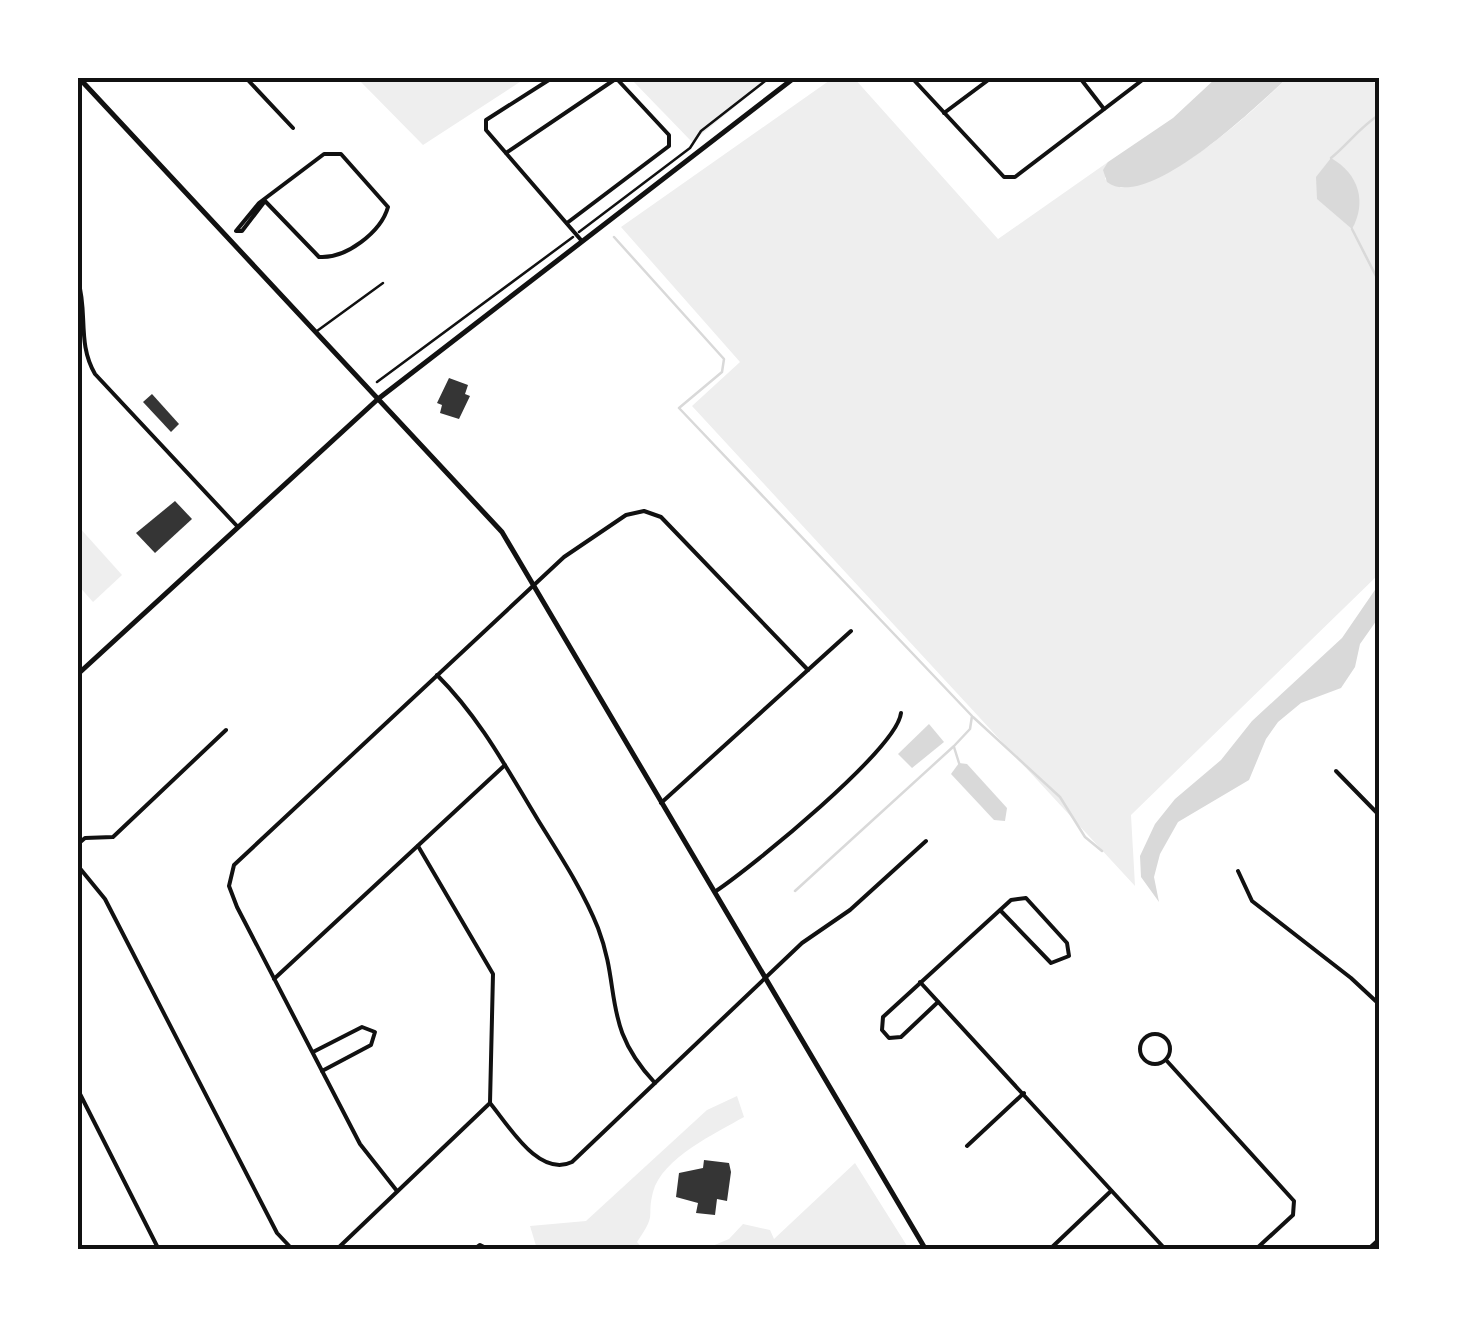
<svg xmlns="http://www.w3.org/2000/svg" width="1457" height="1327" font-family="Montserrat,sans-serif">
	<style>
		.green { fill: #eee }
		.water { fill: #d9d9d9 }
		.lines { fill: none; stroke-linecap: round; stroke-linejoin: round }
		.stream { stroke: #d9d9d9; stroke-width: 2.5 }
		.building { fill: #353535 }
		.path { stroke: #111; stroke-width: 2.5 }
		.service { stroke: #111; stroke-width: 2.5 }
		.minor { stroke: #111; stroke-width: 4 }
		.tertiary { stroke: #111; stroke-width: 5 }
		.neatline { fill: none; stroke: #111; stroke-width: 4 }
	</style>
	<rect width="100%" height="100%" fill="#fff"/>
	<g class="green">
		<polygon points="357,78 526,78 423,145"/>
		<polygon points="630,78 770,78 692,142"/>
		<path d="M833,78H854L998,239L1108,162L1105,179L1121,188C1172,185 1251,114 1287,78H1368L1379,87V574L1131,815L1135,886L692,406L740,362L621,227Z"/>
		<polygon points="78,526 122,575 93,602 78,585"/>
		<path d="M737,1096L744,1117C716,1133 662,1158 653,1192C646,1219 658,1212 637,1242L643,1249H537L530,1226L586,1221L707,1110Z"/>
		<polygon points="855,1163 909,1249 705,1249 729,1239 743,1224 770,1230 774,1239"/>
	</g>
	<g class="water">
		<path d="M1216,78H1287C1258,105 1147,213 1107,182L1103,170L1108,162L1173,118Z"/>
		<path d="M1331,158C1359,174 1367,202 1352,229L1317,199L1316,177Z"/>
		<polygon points="1379,584 1379,617 1360,644 1355,667 1341,688 1301,703 1278,722 1266,739 1249,780 1178,822 1160,854 1154,877 1159,902 1141,877 1140,856 1155,824 1175,799 1221,760 1252,721 1342,638"/>
		<polygon points="929,724 944,742 912,768 898,754"/>
		<polygon points="959,763 967,764 1007,808 1005,821 994,820 951,774"/>
	</g>
	<g class="lines">
		<g class="stream">
			<path d="M1331,158C1349,143 1359,128 1380,114"/>
			<polyline points="1352,229 1378,280 1380,329"/>
			<polyline points="614,237 724,359 722,372 679,408 972,716 970,729 954,746 795,891"/>
			<polyline points="973,717 1060,797 1085,837 1102,851"/>
			<polyline points="954,747 959,763"/>
		</g>
	</g>
	<g class="building">
		<polygon points="449,378 468,385 465,394 470,396 459,419 440,413 442,405 437,403"/>
		<polygon points="152,394 179,424 171,432 143,402"/>
		<polygon points="175,501 192,519 155,553 136,533"/>
		<polygon points="704,1160 729,1163 731,1172 727,1201 717,1199 715,1215 696,1213 698,1203 676,1197 679,1173 703,1168"/>
	</g>
	<g class="lines">
		<g class="path">
			<polyline points="579,232 690,148 701,131 769,78"/>
			<polyline points="377,382 573,237"/>
		</g>
		<polyline class="service" points="317,331 383,283"/>
		<g class="minor">
			<polyline points="246,78 293,128"/>
			<polyline points="552,78 486,120 486,130 581,240"/>
			<polyline points="912,78 1004,177 1015,177 1145,78"/>
			<polyline points="1080,78 1104,109"/>
			<polyline points="944,113 991,78"/>
			<polyline points="506,153 617,78"/>
			<path d="M265,201L319,257C346,259 381,232 388,207L341,154H324L259,203L236,231H242L265,201"/>
			<polyline points="567,223 669,146 669,135 616,78"/>
			<path d="M78,280C88,313 77,343 95,374L237,526"/>
			<path d="M437,675C480,718 507,769 538,820C559,854 583,890 598,928C622,991 601,1025 655,1083"/>
			<polyline points="1336,771 1380,816"/>
			<polyline points="661,803 851,631"/>
			<polyline points="78,844 85,838 113,837 226,730"/>
			<polyline points="418,846 493,974 490,1103"/>
			<polyline points="78,866 105,899 277,1233 293,1250"/>
			<polyline points="1238,871 1252,901 1351,978 1380,1005"/>
			<path d="M716,891C752,867 897,749 901,713"/>
			<polyline points="274,979 505,765"/>
			<polyline points="920,982 1166,1250"/>
			<polyline points="938,1002 901,1037 889,1038 882,1030 883,1017 1011,900 1026,898 1067,943 1069,956 1051,963 1000,910"/>
			<circle cx="1155" cy="1049" r="15"/>
			<polyline points="313,1052 362,1027 375,1032 371,1045 322,1071"/>
			<polyline points="1166,1060 1294,1201 1293,1215 1255,1250"/>
			<polyline points="78,1090 159,1250"/>
			<path d="M490,1103C509,1126 539,1178 572,1162L802,943L850,910L926,841"/>
			<polyline points="967,1146 1024,1093"/>
			<polyline points="397,1191 360,1144 237,907 229,886 234,865 564,557 626,515 644,511 661,517 808,670"/>
			<polyline points="336,1250 490,1103"/>
			<polyline points="473,1250 480,1245 490,1250"/>
			<polyline points="1049,1250 1111,1191"/>
		</g>
		<g class="tertiary">
			<polyline points="79,78 502,532 926,1250"/>
			<polyline points="78,674 378,399 794,78"/>
			<polyline points="1368,1250 1380,1239"/>
		</g>
	</g>
	<rect width="1457" height="1327" fill="none" stroke="#ffffff" stroke-width="160"/>
	<rect x="80" y="80" width="1297" height="1167" class="neatline"/>
</svg>
